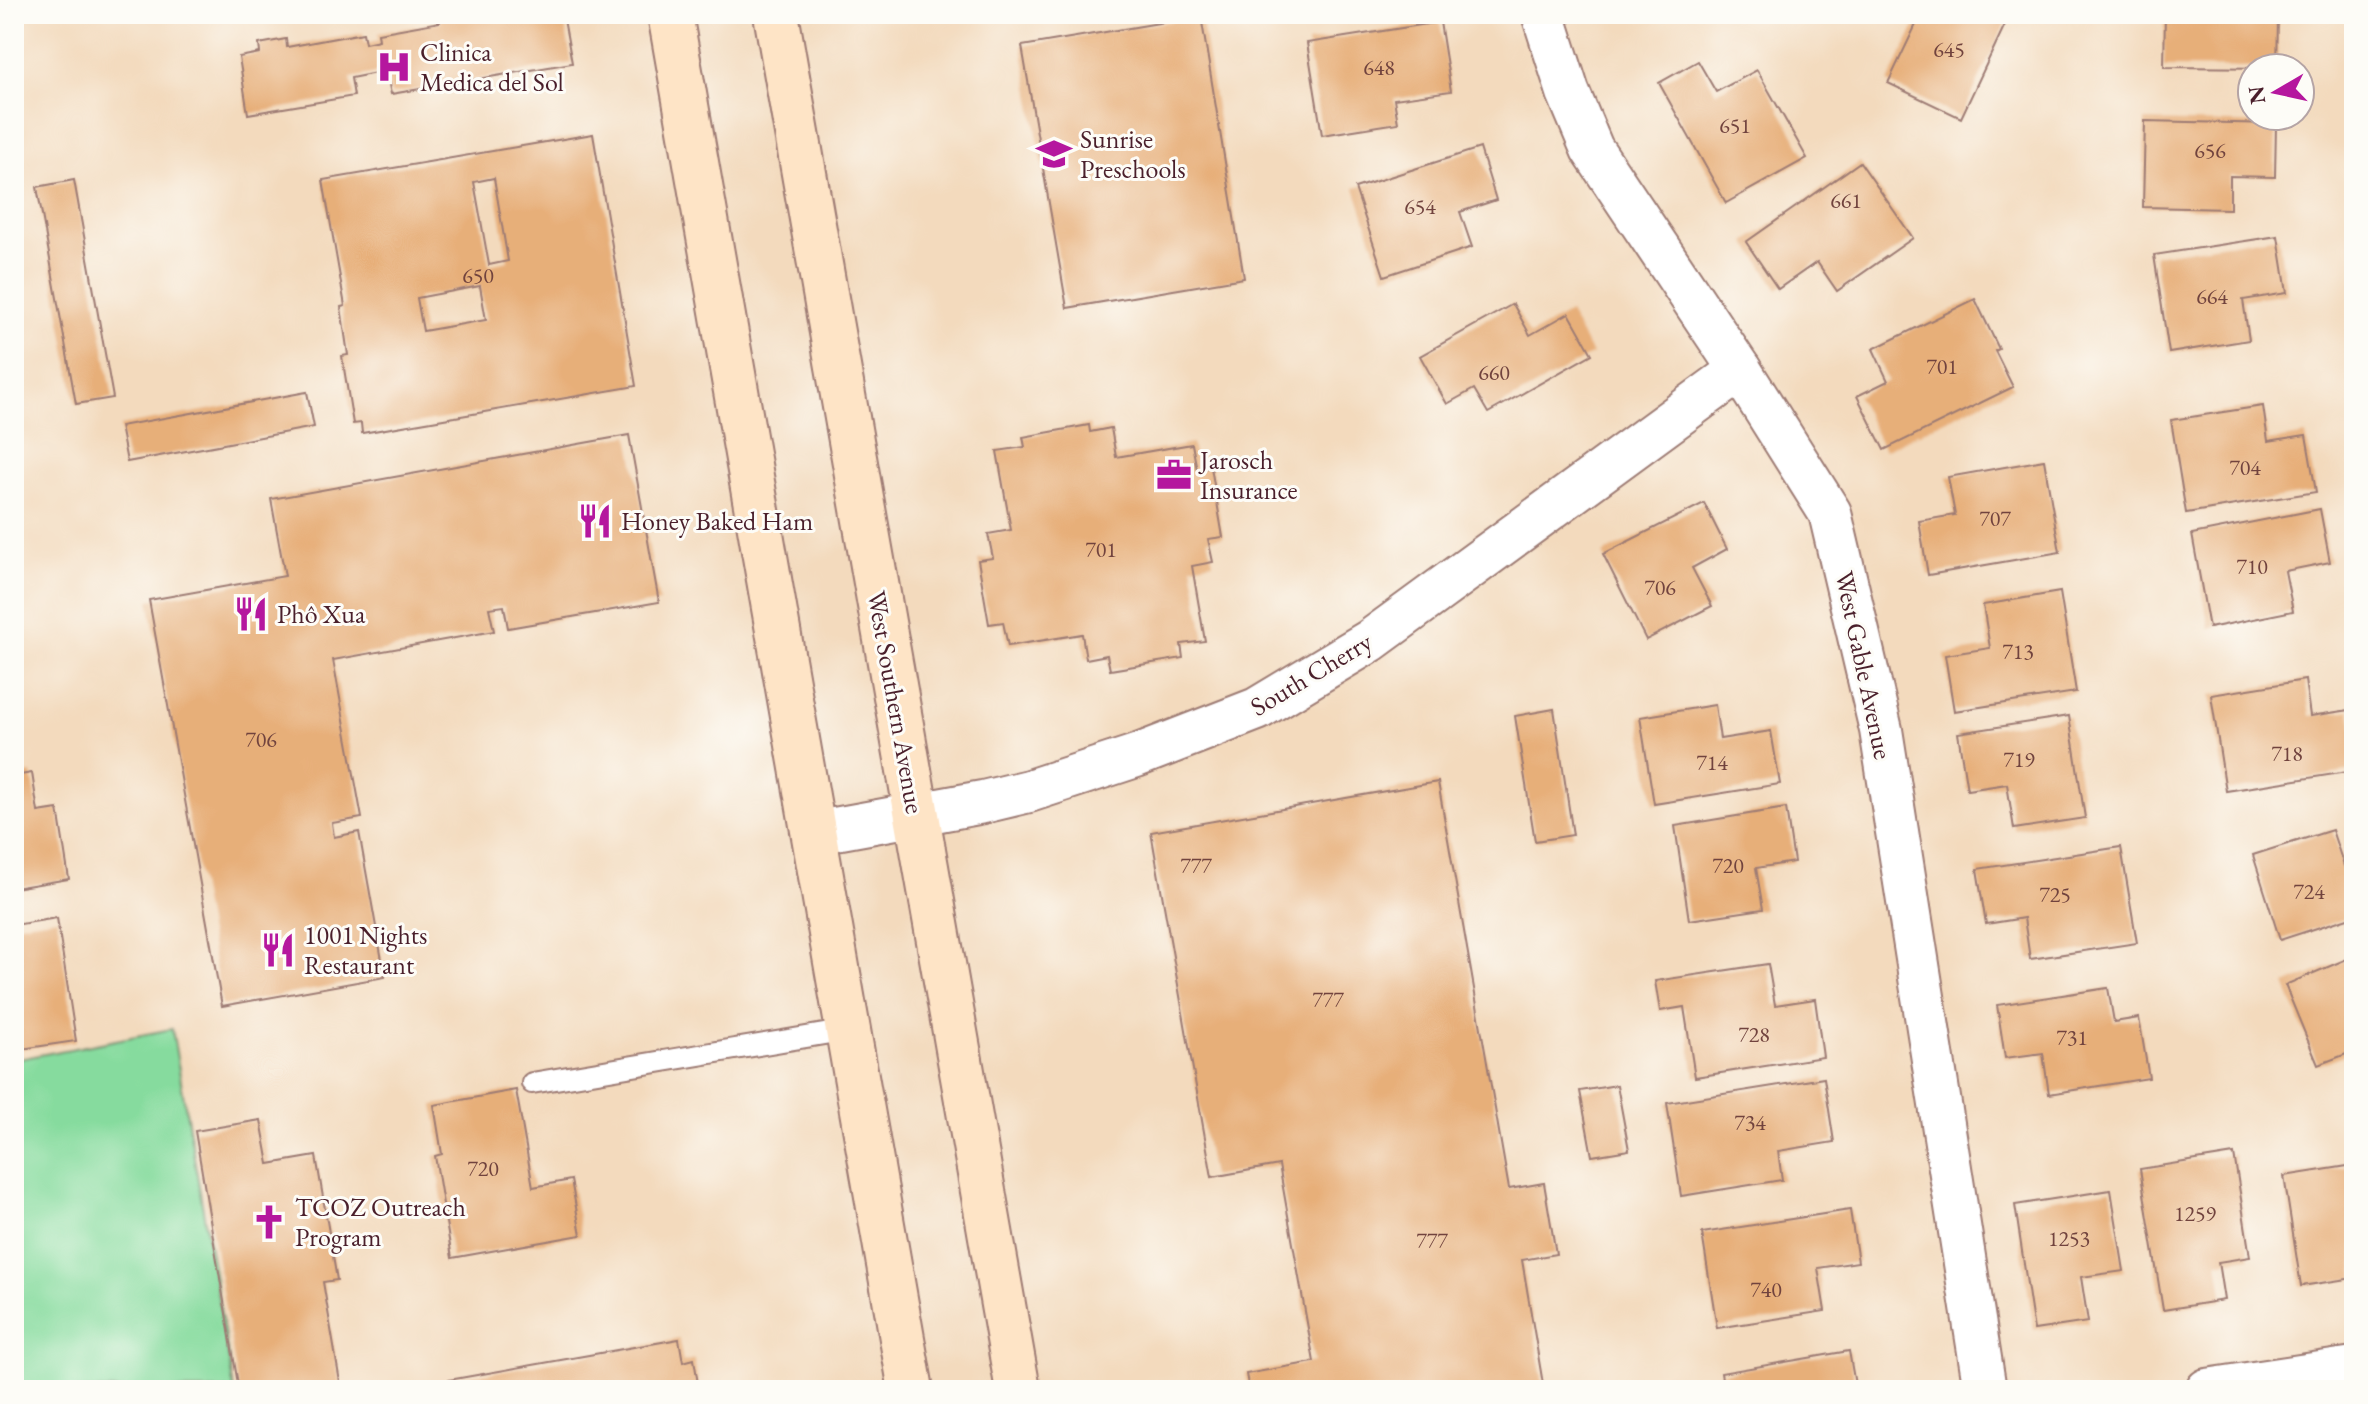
<svg xmlns="http://www.w3.org/2000/svg" width="2368" height="1404" font-family="'EB Garamond',serif">
	<style>
		.green { fill: #86db9e; stroke: #687d64; stroke-width: 2 }
		.building { fill: #e7af79; fill-rule: evenodd }
		.lines { fill: none; stroke-linecap: round; stroke-linejoin: round }
		.lane-casing { stroke: #9e7c74; stroke-width: 24 }
		.street-casing { stroke: #9e7c74; stroke-width: 46 }
		.secondary-casing { stroke: #9e7c74; stroke-width: 48 }
		.lane { stroke: #fff; stroke-width: 20 }
		.street { stroke: #fff; stroke-width: 42 }
		.secondary { stroke: #fee4c6; stroke-width: 44 }
		.labels { text-anchor: middle; stroke-width: 6; stroke-linejoin: round; paint-order: stroke }
		.number-label { font-size: 22px; fill: #71433e }
		.poi-label { font-size: 26px; fill: #4a1f2b; stroke: #fdfcf7; text-anchor: start }
		.street-label { font-size: 26px; fill: #4a1f2b; stroke: #fdfcf7 }
	</style>
	<rect width="100%" height="100%" fill="#fdfcf7"/>
	<filter id="ink" filterUnits="userSpaceOnUse"><feTurbulence type="fractalNoise" baseFrequency=".0125" numOctaves="2"/><feDisplacementMap in="SourceGraphic" scale="16" xChannelSelector="R" yChannelSelector="G"/><feConvolveMatrix kernelMatrix="1 2 1 2 8 2 1 2 1" color-interpolation-filters="sRGB"/></filter>
	<filter id="wash" filterUnits="userSpaceOnUse"><feTurbulence type="fractalNoise" baseFrequency=".006" numOctaves="4" result="noise"/><feDisplacementMap in="SourceGraphic" scale="32" xChannelSelector="R" yChannelSelector="G"/><feGaussianBlur stdDeviation="1.8" result="paint"/><feColorMatrix in="noise" values="0 0 0 0 0 0 0 0 0 0 0 0 0 0 0 0 0 1.4 0 .05"/><feComposite in="paint" operator="in"/></filter>
	<g filter="url(#wash)">
		<rect width="100%" height="100%" fill="#f3dabd"/>
		<polygon class="green" points="172,1029 234,1390 14,1390 14,1060"/>
		<g id="blocks">
			<g class="building">
				<polygon points="439,14 563,14 572,63 391,94 386,71 351,78 354,96 248,114 239,57 260,53 259,44 286,39 287,47 363,33 365,43 379,40 378,33 440,22"/>
				<polygon points="1921,14 2010,14 1961,118 1888,83"/>
				<polygon points="2165,14 2278,17 2277,68 2164,67"/>
				<polygon points="1201,16 1244,278 1067,308 1022,46"/>
				<polygon points="1440,22 1451,91 1394,99 1398,123 1322,135 1307,43"/>
				<polygon points="1698,61 1716,92 1757,70 1807,158 1726,203 1659,83"/>
				<polygon points="2145,121 2276,124 2275,177 2230,176 2230,209 2143,207"/>
				<path d="M593,134L636,386L362,433L361,423L353,424L342,356L348,355L341,307L345,306L323,180ZM494,178L508,261L489,265L474,182ZM480,286L486,320L423,331L417,298Z"/>
				<polygon points="1480,148 1496,200 1460,212 1472,247 1384,276 1355,188"/>
				<polygon points="1860,162 1913,238 1837,291 1817,262 1778,289 1746,242"/>
				<polygon points="74,180 113,398 76,404 37,187"/>
				<polygon points="2278,236 2287,293 2243,300 2249,340 2169,353 2154,255"/>
				<polygon points="1975,299 1999,349 1995,351 2013,387 1884,450 1857,396 1888,381 1873,349"/>
				<polygon points="1513,304 1530,335 1569,313 1592,354 1488,413 1474,389 1447,404 1420,356"/>
				<polygon points="307,392 314,427 127,462 120,426"/>
				<polygon points="2263,406 2268,441 2306,435 2316,492 2186,513 2171,420"/>
				<polygon points="1089,425 1090,432 1111,428 1116,457 1192,444 1197,470 1211,467 1223,537 1208,539 1213,562 1192,566 1205,641 1181,644 1183,658 1110,670 1107,655 1086,659 1082,634 1008,646 1003,622 989,624 978,560 993,558 988,534 1011,530 997,451 1025,447 1023,437"/>
				<polygon points="629,435 659,602 508,628 504,606 489,608 494,631 333,660 362,818 332,823 334,837 359,832 385,977 222,1006 149,600 285,576 271,499"/>
				<polygon points="2044,460 2060,552 1928,575 1919,521 1955,515 1948,477"/>
				<polygon points="1704,503 1727,549 1692,568 1712,606 1646,640 1603,554"/>
				<polygon points="2320,509 2330,562 2285,571 2293,611 2209,628 2192,534"/>
				<polygon points="2060,592 2076,692 1954,711 1945,655 1990,648 1983,605"/>
				<polygon points="2305,680 2310,716 2350,710 2354,735 2354,771 2226,791 2211,695"/>
				<polygon points="1715,705 1720,739 1771,731 1780,784 1654,804 1640,717"/>
				<polygon points="1554,709 1573,835 1535,841 1515,716"/>
				<polygon points="2069,716 2085,818 2014,829 2007,784 1967,790 1958,733"/>
				<polygon points="32,773 38,812 58,809 69,879 14,888 14,776"/>
				<polygon points="1438,782 1509,1189 1544,1183 1556,1254 1522,1260 1544,1390 1249,1390 1246,1374 1314,1362 1279,1165 1212,1177 1151,832"/>
				<polygon points="1786,808 1794,862 1756,868 1763,909 1689,920 1675,826"/>
				<polygon points="2332,830 2344,866 2354,863 2354,916 2280,940 2253,855"/>
				<polygon points="2121,847 2137,943 2030,959 2024,918 1986,924 1977,869"/>
				<polygon points="57,918 76,1041 14,1050 14,925"/>
				<polygon points="2354,956 2354,1051 2318,1065 2285,985"/>
				<polygon points="1768,964 1775,1005 1815,999 1823,1057 1695,1077 1684,1007 1660,1011 1655,981"/>
				<polygon points="2108,988 2114,1022 2139,1018 2149,1078 2049,1094 2043,1053 2005,1058 1997,1005"/>
				<polygon points="1824,1078 1834,1142 1778,1151 1782,1180 1681,1196 1667,1103"/>
				<polygon points="1617,1085 1629,1150 1592,1156 1580,1091"/>
				<polygon points="516,1090 533,1187 571,1180 581,1235 452,1258 435,1156 442,1154 434,1105"/>
				<polygon points="261,1120 269,1164 316,1156 337,1280 323,1282 341,1388 239,1390 195,1131"/>
				<polygon points="2234,1154 2250,1257 2218,1262 2224,1300 2163,1310 2140,1169"/>
				<polygon points="2354,1165 2354,1278 2301,1286 2284,1176"/>
				<polygon points="2111,1190 2124,1271 2081,1277 2088,1322 2034,1330 2015,1205"/>
				<polygon points="1850,1210 1858,1262 1818,1268 1825,1311 1717,1328 1702,1233"/>
				<polygon points="679,1339 683,1362 694,1359 699,1390 393,1390"/>
				<polygon points="1849,1351 1856,1390 1724,1390 1721,1373"/>
			</g>
		</g>
	</g>
	<g filter="url(#ink)">
		<use href="#blocks" fill-opacity="0" stroke="#9e7c74" stroke-width="2"/>
		<g class="lines">
			<g class="lane-casing">
				<polyline id="lane" points="532,1083 848,1030"/>
			</g>
			<g class="street-casing">
				<g id="street">
					<polyline points="1543,14 1568,92 1592,149 1740,370 1830,513 1881,730 1985,1390"/>
					<polyline points="813,833 983,802 1029,791 1136,756 1257,709 1370,641 1740,370"/>
					<polyline points="2207,1390 2354,1368"/>
				</g>
			</g>
			<g class="secondary-casing">
				<g id="secondary">
					<polyline points="670,14 911,1390"/>
					<polyline points="776,14 1018,1390"/>
				</g>
			</g>
			<use href="#lane" class="lane"/>
			<use href="#street" class="street"/>
			<use href="#secondary" class="secondary"/>
		</g>
	</g>
	<defs>
		<g id="hospital-bare" transform="scale(2.76)"><path d="M-5-5h3v3.5h4V-5h3V5h-3V1.5h-4V5h-3Z" fill="#b5179e" stroke="#fdfcf7" stroke-width="2.5" paint-order="stroke"/></g>
		<g id="school-bare" transform="scale(2.76)"><path d="M0-5L7-2L0 1L-7-2ZM-4 1L0 2.5L4 1V4Q0 6-4 4Z" fill="#b5179e" stroke="#fdfcf7" stroke-width="2.5" paint-order="stroke"/></g>
		<g id="office-bare" transform="scale(2.76)"><path d="M-6-3h4V-5.5h4V-3h4V5H-6ZM-1-4.5V-3h2v-1.5ZM-6 0V1H6V0Z" fill="#b5179e" stroke="#fdfcf7" stroke-width="2.5" paint-order="stroke"/></g>
		<g id="restaurant-bare" transform="scale(2.76)"><path d="M-5-6h1v4h1v-4h1v4h1v-4h1v5L-1.5 .5V6h-2V.5L-5-1ZM5-6V6H3V1.5H1.5Q1.5-4 5-6Z" fill="#b5179e" stroke="#fdfcf7" stroke-width="2.5" paint-order="stroke"/></g>
		<g id="church-bare" transform="scale(2.76)"><path d="M-1.2-6h2.4v3.5h3.3v2.4h-3.3V6h-2.4V-.1h-3.3v-2.4h3.3Z" fill="#b5179e" stroke="#fdfcf7" stroke-width="2.5" paint-order="stroke"/></g>
	</defs>
	<g fill-rule="evenodd">
		<use href="#hospital-bare" x="394" y="67"/>
		<use href="#school-bare" x="1054" y="154"/>
		<use href="#office-bare" x="1174" y="475"/>
		<use href="#restaurant-bare" x="595" y="521"/>
		<use href="#restaurant-bare" x="251" y="614"/>
		<use href="#restaurant-bare" x="278" y="950"/>
		<use href="#church-bare" x="269" y="1222"/>
	</g>
	<g class="labels">
		<g class="number-label">
			<text x="1949" y="57">645</text>
			<text x="1379" y="75">648</text>
			<text x="1735" y="133">651</text>
			<text x="2210" y="158">656</text>
			<text x="1846" y="208">661</text>
			<text x="1420" y="214">654</text>
			<text x="478" y="283">650</text>
			<text x="2212" y="304">664</text>
			<text x="1942" y="374">701</text>
			<text x="1494" y="380">660</text>
			<text x="2245" y="475">704</text>
			<text x="1995" y="526">707</text>
			<text x="1101" y="557">701</text>
			<text x="2252" y="574">710</text>
			<text x="1660" y="595">706</text>
			<text x="2018" y="659">713</text>
			<text x="261" y="747">706</text>
			<text x="2287" y="761">718</text>
			<text x="2019" y="767">719</text>
			<text x="1712" y="770">714</text>
			<text x="1196" y="873">777</text>
			<text x="1728" y="873">720</text>
			<text x="2309" y="899">724</text>
			<text x="2055" y="902">725</text>
			<text x="1328" y="1007">777</text>
			<text x="1754" y="1042">728</text>
			<text x="2072" y="1045">731</text>
			<text x="1750" y="1130">734</text>
			<text x="483" y="1176">720</text>
			<text x="2195" y="1221">1259</text>
			<text x="2069" y="1246">1253</text>
			<text x="1432" y="1248">777</text>
			<text x="1766" y="1297">740</text>
		</g>
		<g class="poi-label">
			<text x="420" y="61">Clinica<tspan x="420" dy="30">Medica del Sol</tspan></text>
			<text x="1080" y="148">Sunrise<tspan x="1080" dy="30">Preschools</tspan></text>
			<text x="1200" y="469">Jarosch<tspan x="1200" dy="30">Insurance</tspan></text>
			<text x="621" y="530">Honey Baked Ham</text>
			<text x="277" y="623">Phô Xua</text>
			<text x="304" y="944">1001 Nights<tspan x="304" dy="30">Restaurant</tspan></text>
			<text x="295" y="1216">TCOZ Outreach<tspan x="295" dy="30">Program</tspan></text>
		</g>
		<g class="street-label">
			<text transform="translate(1864 665) rotate(78)" y="9">West Gable Avenue</text>
			<text transform="translate(1311 674) rotate(-31)" y="9">South Cherry</text>
			<text transform="translate(896 702) rotate(80)" y="9">West Southern Avenue</text>
		</g>
	</g>
	<rect width="2368" height="1404" fill="none" stroke="#fdfcf7" stroke-width="48"/>
	<g transform="translate(2276 92) rotate(261)"><circle r="38" fill="#fdfcf7" stroke="#b5a4a5" stroke-width="2"/>
	<path d="M0-6L14 30L0 20L-14 30Z" fill="#b5179e"/>
	<text y="-12" font-size="22" font-weight="bold" text-anchor="middle" fill="#4a1f2b">N</text>
	</g>
</svg>
